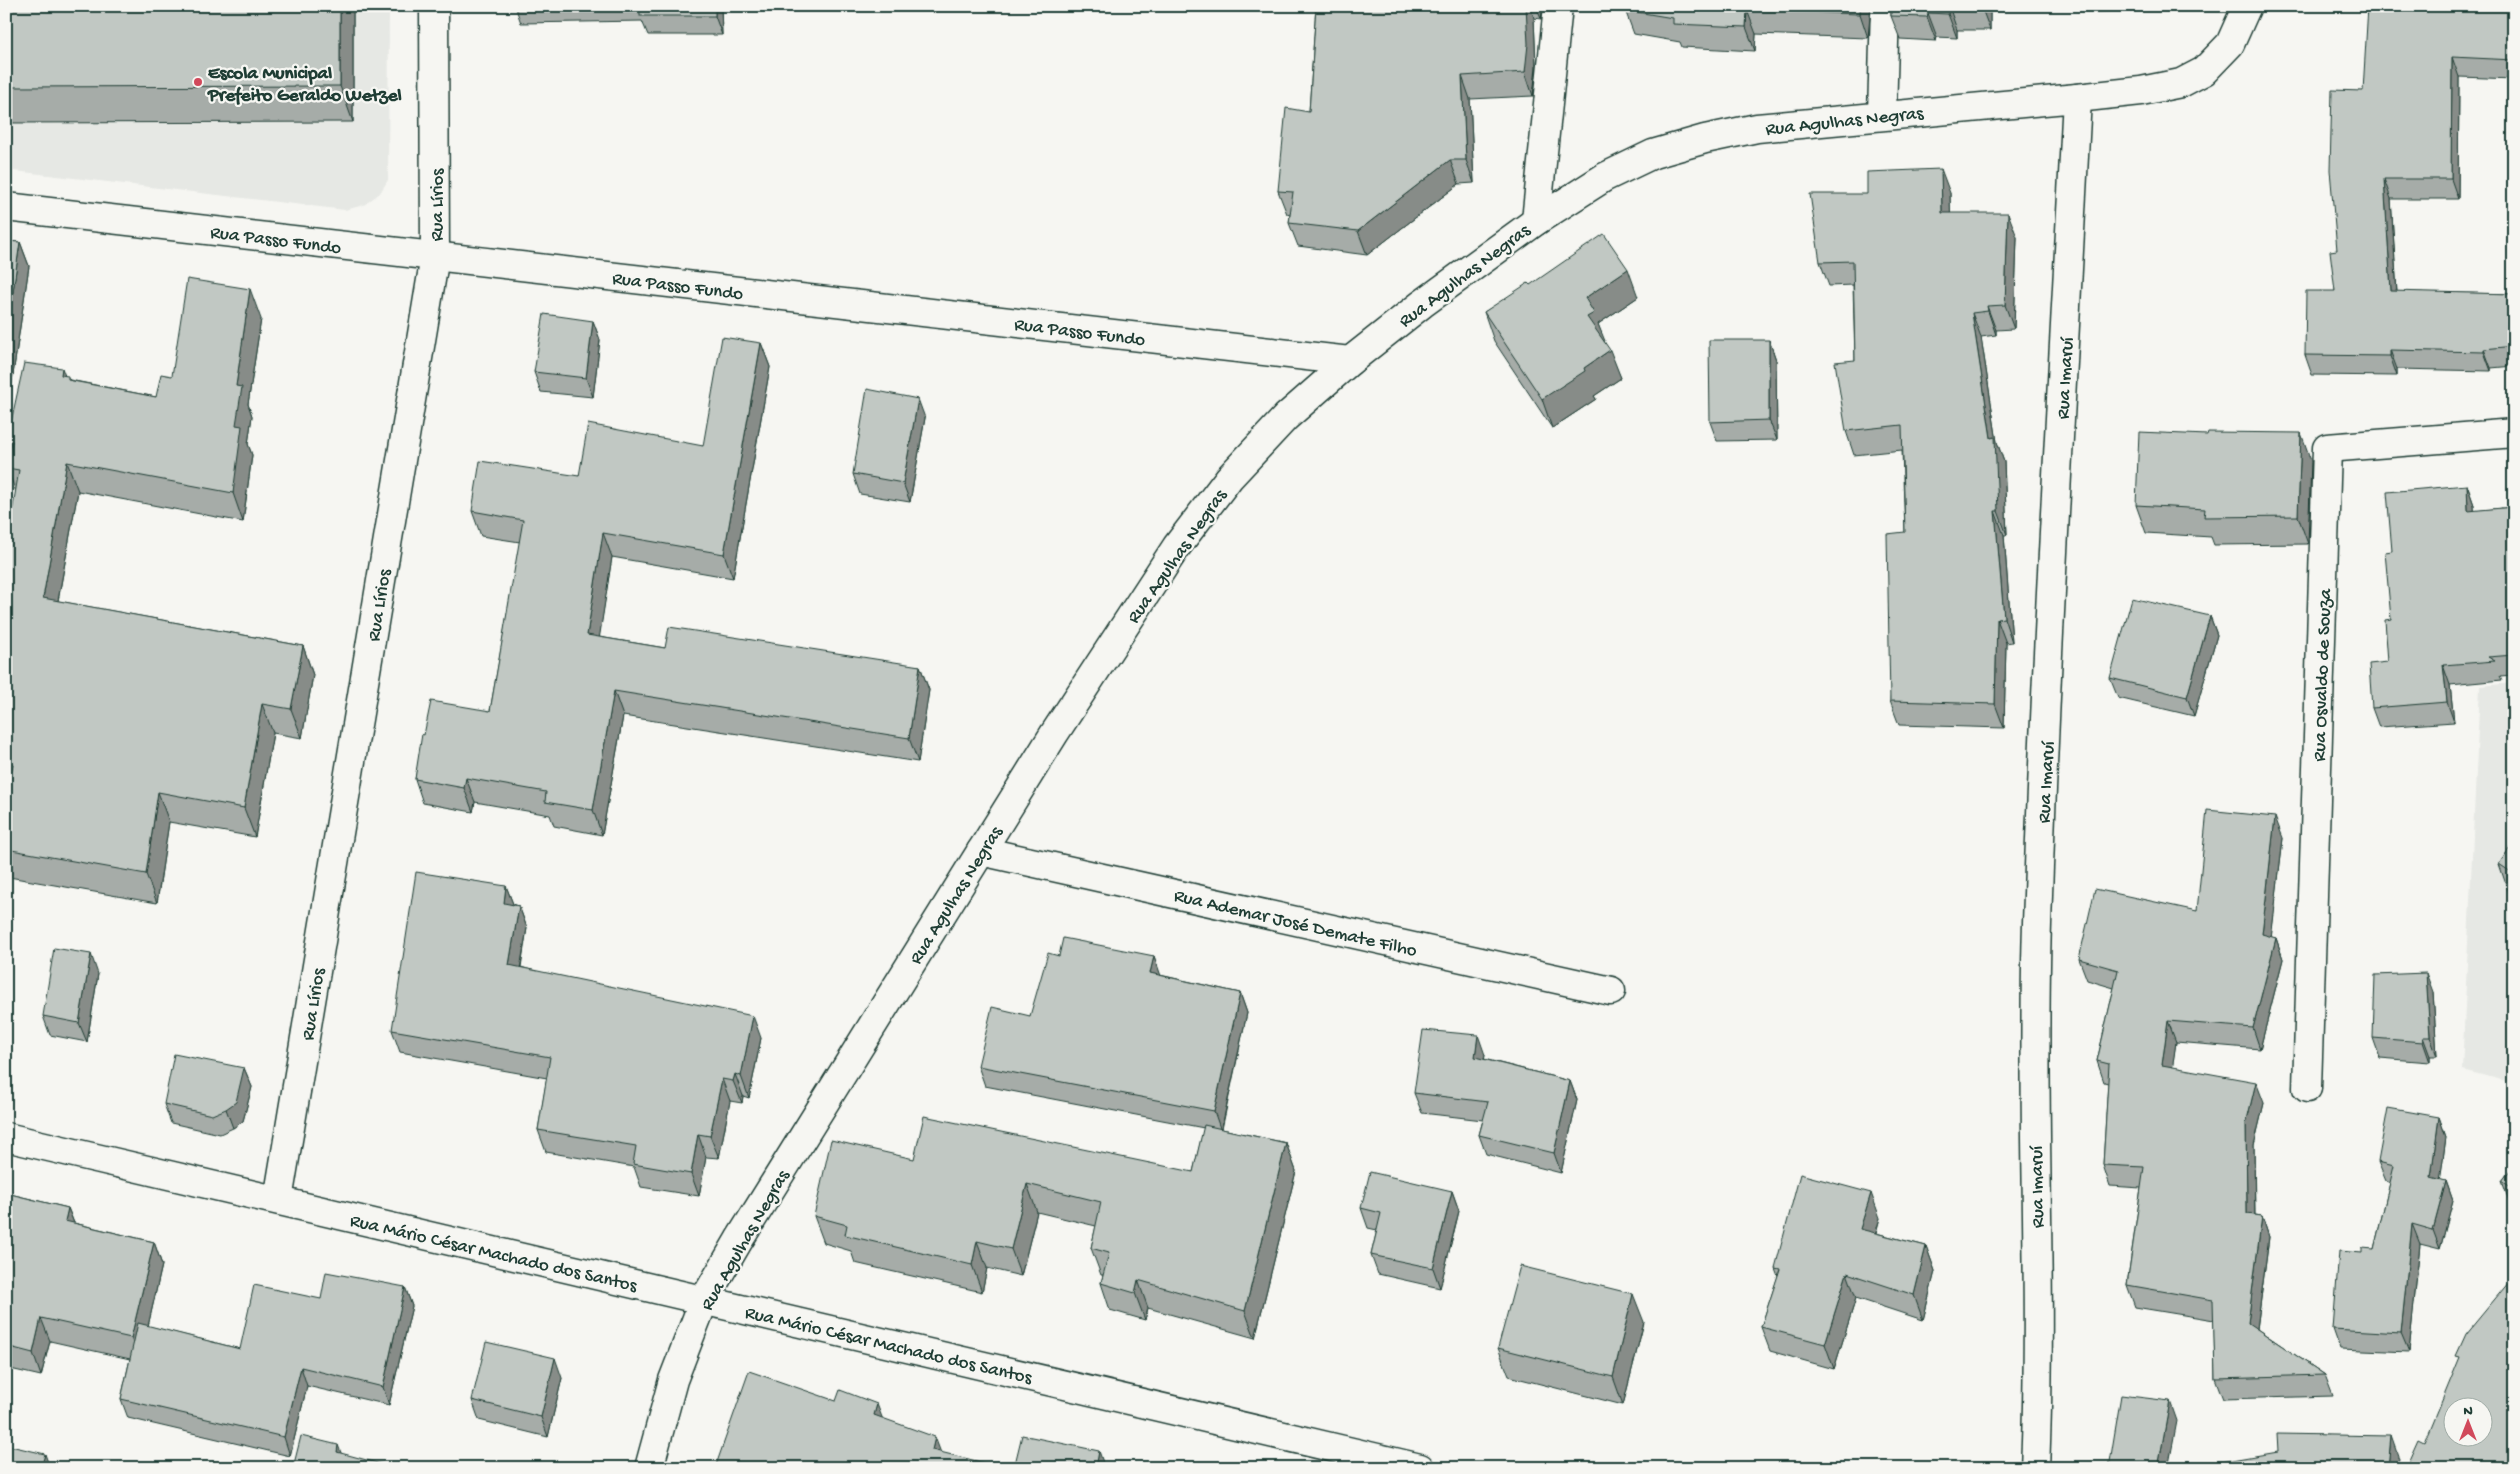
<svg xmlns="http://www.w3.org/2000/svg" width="2520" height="1474" font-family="'Gochi Hand',sans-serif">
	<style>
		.built { fill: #e6e8e4 }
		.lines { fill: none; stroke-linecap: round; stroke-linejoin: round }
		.minor-casing { stroke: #1f3d34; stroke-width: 31 }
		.minor { stroke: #f6f6f2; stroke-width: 28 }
		.wall { fill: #a6aca8; stroke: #1f3d34 }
		.shaded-wall { fill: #878c88; stroke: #1f3d34 }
		.building { fill: #c1c8c3; stroke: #1f3d34; fill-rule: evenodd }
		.poi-dot { fill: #d1495b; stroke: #f6f6f2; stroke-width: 2 }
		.labels { text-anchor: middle; stroke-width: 4.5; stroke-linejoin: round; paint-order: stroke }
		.poi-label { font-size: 19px; font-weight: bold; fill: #1f3d34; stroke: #f6f6f2; text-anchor: start }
		.street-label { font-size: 19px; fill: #1f3d34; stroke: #f6f6f2 }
	</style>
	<rect width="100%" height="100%" fill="#f6f6f2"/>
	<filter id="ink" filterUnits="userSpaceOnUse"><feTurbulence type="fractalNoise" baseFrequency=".02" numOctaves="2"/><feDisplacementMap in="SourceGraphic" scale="10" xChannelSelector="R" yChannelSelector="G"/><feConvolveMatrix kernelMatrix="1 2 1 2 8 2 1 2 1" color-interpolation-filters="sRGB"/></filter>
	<g filter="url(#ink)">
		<g class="built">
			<polygon points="6,6 389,6 388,180 380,193 364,205 345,210 6,170"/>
			<polygon points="2514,683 2514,1083 2462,1070 2480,686"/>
		</g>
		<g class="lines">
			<g class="minor-casing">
				<g id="minor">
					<polyline points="1882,115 1885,6"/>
					<polyline points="6,207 1350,361"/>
					<polyline points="1536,221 1558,6"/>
					<polyline points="981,851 1611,991"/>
					<polyline points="2307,1088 2327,448 2514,433"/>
					<polyline points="6,1137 1420,1468"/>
					<polyline points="278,1200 435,256 434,6"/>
					<polyline points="649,1468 673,1380 704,1300 739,1240 1054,734 1177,546 1229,478 1286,417 1350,361 1422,304 1536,221 1605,177 1653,154 1705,139 1757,128 2077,98 2141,91 2181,83 2204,71 2230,44 2247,6"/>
					<path d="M2035,1468C2043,1286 2031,1105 2037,924C2046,648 2063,373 2077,98"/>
				</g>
			</g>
			<use href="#minor" class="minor"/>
		</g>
		<g class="wall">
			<polygon points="6,6 353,6 353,122 6,123"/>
			<polygon points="515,6 721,6 722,35 648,35 642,21 521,23"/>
			<polygon points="1316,6 1543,6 1541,19 1534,18 1536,67 1533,96 1470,99 1474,183 1459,184 1367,255 1298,246 1289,223 1290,215 1287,214 1278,191 1309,112"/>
			<polygon points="1625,6 1871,6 1868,38 1756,34 1755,51 1682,47 1680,42 1634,34 1625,10"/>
			<polygon points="1891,6 1990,6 1990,30 1957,30 1957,38 1937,37 1936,41 1900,39 1891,16"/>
			<polygon points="2093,6 2170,6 2166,10 2095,12"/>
			<polygon points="2514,6 2514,79 2459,77 2458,199 2391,199 2397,292 2514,294 2514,366 2491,368 2491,371 2397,369 2397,376 2312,375 2305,355 2335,291 2337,250 2363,91"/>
			<polygon points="1950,193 1950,213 2017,237 2014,329 1996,330 1996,335 1981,337 1997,442 2004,462 2007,535 2004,535 2012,642 2006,643 2004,728 1899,725 1890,701 1905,532 1902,450 1854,455 1846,431 1855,360 1853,285 1829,286 1820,262 1867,194"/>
			<polygon points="6,241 20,242 29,266 10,395 6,395"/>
			<polygon points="1530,285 1638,297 1598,324 1604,341 1621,378 1594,396 1596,399 1552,428 1494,341 1484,312"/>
			<polygon points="261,319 248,404 252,416 248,444 252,455 243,522 78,491 58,601 303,646 313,675 302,738 273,733 255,837 169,822 157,903 9,877 6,871 6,801 8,790 6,790 6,549 16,492 7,468 10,449 7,440 65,376 70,380 156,397 172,376"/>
			<polygon points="593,321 600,340 593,397 541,392 534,372"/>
			<polygon points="1769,340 1776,360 1777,440 1717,441 1710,422"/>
			<polygon points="761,343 770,367 733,578 612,557 599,637 665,648 920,666 929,690 918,762 623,716 602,835 554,826 550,815 475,802 473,812 423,803 415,779 424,735 490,711 520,542 481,536 472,511 579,476 703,446"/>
			<polygon points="925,418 910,502 860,494 853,474"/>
			<polygon points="2311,461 2308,544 2214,545 2211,537 2146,533 2136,505"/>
			<polygon points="2467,485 2474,505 2474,511 2514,507 2514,675 2500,676 2502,680 2450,685 2454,722 2379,727 2372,708 2388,662 2391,619 2392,551"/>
			<polygon points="2210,616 2217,635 2194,716 2118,698 2110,678"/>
			<polygon points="2283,838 2271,937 2276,938 2283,959 2260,1049 2176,1042 2172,1067 2264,1103 2254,1145 2255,1215 2262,1216 2269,1237 2257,1329 2325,1375 2333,1396 2223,1399 2215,1378 2214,1320 2135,1307 2127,1285 2141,1188 2110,1186 2103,1165 2108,1083 2104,1082 2097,1061 2114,988 2087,980 2079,959 2197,911"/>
			<polygon points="2514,842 2514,895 2509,893 2499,864"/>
			<polygon points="506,886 513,904 519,906 527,928 521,967 761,1038 749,1098 743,1096 742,1103 730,1101 719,1158 706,1157 699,1196 641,1187 634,1167 546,1152 538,1130 547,1078 400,1052 392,1030"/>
			<polygon points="1059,956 1154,956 1160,975 1240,993 1247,1013 1222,1129 1286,1143 1296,1171 1255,1338 1148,1308 1145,1320 1110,1310 1101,1283 1103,1275 1101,1275 1091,1248 1096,1226 1037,1212 1021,1276 987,1268 982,1292 855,1263 851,1251 824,1243 814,1216 914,1159 1193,1172 1204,1128 985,1086 978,1066 1030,1016"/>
			<polygon points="98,974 87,1042 50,1035 43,1016"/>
			<polygon points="2433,992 2437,1056 2430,1056 2430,1062 2380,1058 2373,1038"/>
			<polygon points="1485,1055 1484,1059 1570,1081 1577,1100 1561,1173 1486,1154 1479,1135 1483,1120 1422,1113 1414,1093"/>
			<polygon points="244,1068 252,1087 243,1121 233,1128 220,1134 171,1123 164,1104"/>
			<polygon points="2439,1117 2446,1137 2440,1180 2446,1181 2453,1201 2440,1249 2420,1244 2409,1352 2340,1349 2333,1329 2362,1253 2374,1249 2390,1183 2386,1181 2378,1162"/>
			<polygon points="2514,1165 2514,1204 2509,1201 2502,1181"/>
			<polygon points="1452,1191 1459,1211 1440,1288 1378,1274 1371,1255 1377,1230 1368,1228 1361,1208"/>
			<polygon points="6,1193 68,1208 74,1223 154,1242 162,1265 148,1326 240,1349 321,1299 405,1287 412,1306 389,1405 307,1386 290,1456 128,1418 121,1399 130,1359 50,1341 41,1376 6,1368"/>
			<polygon points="1880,1218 1876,1233 1926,1246 1935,1271 1923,1320 1856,1298 1834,1369 1770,1351 1761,1327 1778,1276 1775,1268"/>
			<polygon points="1644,1322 1623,1405 1509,1376 1498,1348"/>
			<polygon points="562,1378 548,1437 479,1420 472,1400"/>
		</g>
		<g class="shaded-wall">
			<polygon points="340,6 353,6 353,122 340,86"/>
			<polygon points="715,6 721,6 722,35 715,16"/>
			<polygon points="1526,6 1530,6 1534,18 1536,67 1533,96 1525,72"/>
			<polygon points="1536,6 1543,6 1541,19"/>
			<polygon points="1860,6 1871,6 1868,38 1860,14"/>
			<polygon points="1949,6 1957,30 1957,38 1948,14"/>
			<polygon points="1981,6 1990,6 1990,30"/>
			<polygon points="2165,6 2170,6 2166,10"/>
			<polygon points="1747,10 1756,34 1755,51 1746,27"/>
			<polygon points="1928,13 1937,37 1936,41 1927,17"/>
			<polygon points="2452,57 2459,77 2458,199 2451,179"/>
			<polygon points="1462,76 1470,99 1474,183 1466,160"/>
			<polygon points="1450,160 1459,184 1367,255 1358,231"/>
			<polygon points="1941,169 1950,193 1951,238 1942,213"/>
			<polygon points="2384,179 2391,199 2398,311 2391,291"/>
			<polygon points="2008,213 2017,237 2014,329 2005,305"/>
			<polygon points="20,242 29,266 10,395 6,383 6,341"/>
			<polygon points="1628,269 1638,297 1598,324 1605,341 1598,346 1587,317 1585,298"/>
			<polygon points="250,289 261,319 248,404 252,416 248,444 252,455 243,522 233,493 236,386"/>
			<polygon points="1987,306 1996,330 1996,335 1988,311"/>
			<polygon points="1972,313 1981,337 1997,442 2004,462 2007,535 1998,511 1991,438"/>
			<polygon points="593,321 600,340 593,397 586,378"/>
			<polygon points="1769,340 1776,360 1777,440 1769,420"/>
			<polygon points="761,343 770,367 733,578 724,554"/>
			<polygon points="2484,349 2491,368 2491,371 2484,352"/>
			<polygon points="1610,350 1621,378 1594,396 1596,399 1552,428 1542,399 1584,368"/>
			<polygon points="2390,350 2397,369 2397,376 2390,356"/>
			<polygon points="62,368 73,397 61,375"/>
			<polygon points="918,399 925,418 910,502 903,483"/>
			<polygon points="2301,433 2311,461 2308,544 2298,516"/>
			<polygon points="67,462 78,491 53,628 43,598"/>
			<polygon points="2467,485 2474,505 2475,531 2468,511"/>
			<polygon points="1995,511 2004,535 2012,642 2004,618"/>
			<polygon points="603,533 612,557 596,659 587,635"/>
			<polygon points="2210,616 2217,635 2194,716 2187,697"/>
			<polygon points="1997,619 2006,643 2004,728 1995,704"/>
			<polygon points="303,646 313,675 302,738 291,709"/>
			<polygon points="2443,665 2450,685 2454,722 2447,702"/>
			<polygon points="920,666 929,690 918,762 909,738"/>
			<polygon points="614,691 623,716 602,835 593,810"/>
			<polygon points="262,704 273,733 255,837 244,808"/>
			<polygon points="466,778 475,802 473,812 464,788"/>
			<polygon points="158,792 169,822 157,903 146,874"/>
			<polygon points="2275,817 2283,838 2269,956 2262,934"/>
			<polygon points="506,886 515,909 504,903"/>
			<polygon points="519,906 527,928 517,987 509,965"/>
			<polygon points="2276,938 2283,959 2260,1049 2253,1028"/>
			<polygon points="91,954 98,974 87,1042 79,1023"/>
			<polygon points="1154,956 1161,976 1150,973"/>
			<polygon points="2426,973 2433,992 2437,1056 2430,1037"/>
			<polygon points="1240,993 1247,1013 1221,1131 1214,1111"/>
			<polygon points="753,1016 761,1038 749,1098 741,1076"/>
			<polygon points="2168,1021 2176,1042 2170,1086 2162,1065"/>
			<polygon points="1478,1035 1485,1055 1482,1077 1475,1057"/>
			<polygon points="2423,1037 2430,1056 2430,1062 2423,1042"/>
			<polygon points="244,1068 252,1087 243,1121 233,1128 226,1109"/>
			<polygon points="735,1074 743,1096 742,1103 733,1081"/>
			<polygon points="722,1079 730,1101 719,1158 710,1136"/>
			<polygon points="1570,1081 1577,1100 1561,1173 1554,1153"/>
			<polygon points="2256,1082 2264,1103 2254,1145 2255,1235 2247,1214 2246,1124"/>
			<polygon points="2439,1117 2446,1137 2438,1197 2431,1177"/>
			<polygon points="698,1134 706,1157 699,1196 691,1174"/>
			<polygon points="1286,1143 1296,1171 1255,1338 1245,1311"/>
			<polygon points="2446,1181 2453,1201 2440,1249 2433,1230"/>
			<polygon points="1027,1184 1037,1212 1021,1276 1011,1249"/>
			<polygon points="1452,1191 1459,1211 1440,1288 1433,1268"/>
			<polygon points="1871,1193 1880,1218 1869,1254 1860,1229"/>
			<polygon points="68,1208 77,1231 65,1221"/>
			<polygon points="2262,1216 2269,1237 2255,1344 2248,1323"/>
			<polygon points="2412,1224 2420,1244 2409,1352 2401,1333"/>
			<polygon points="977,1241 987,1268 982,1292 972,1265"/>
			<polygon points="154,1242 162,1265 140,1361 131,1338"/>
			<polygon points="1926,1246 1935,1271 1923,1320 1914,1295"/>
			<polygon points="1847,1273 1856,1298 1834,1369 1825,1344"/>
			<polygon points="1138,1280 1148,1308 1145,1320 1135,1293"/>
			<polygon points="405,1287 412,1306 389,1405 383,1387"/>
			<polygon points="1633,1294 1644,1322 1623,1405 1613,1377"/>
			<polygon points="41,1318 50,1341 41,1376 33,1353"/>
			<polygon points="555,1358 562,1378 548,1437 541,1417"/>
			<polygon points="301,1367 307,1386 290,1456 284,1437"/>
			<polygon points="2170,1401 2177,1421 2168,1468 2158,1468"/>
			<polygon points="877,1404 886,1428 874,1415"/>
			<polygon points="2391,1436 2398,1456 2397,1468 2388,1468"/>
			<polygon points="935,1437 944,1461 932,1450"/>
			<polygon points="338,1445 347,1468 337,1452"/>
			<polygon points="1099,1451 1105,1468 1096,1468"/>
			<polygon points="45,1454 50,1468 41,1468"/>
		</g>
		<g class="building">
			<polygon points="6,6 340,6 340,86 6,87"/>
			<rect x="640" y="6" width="75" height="10"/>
			<polygon points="1316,6 1526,6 1528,44 1525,72 1462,76 1466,160 1450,160 1358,231 1289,223 1293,192 1278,191 1286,108 1309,112"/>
			<polygon points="1625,6 1860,6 1860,14 1747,10 1746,27 1673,24 1673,18 1625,10"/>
			<polygon points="1891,6 1949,6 1948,14 1928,13 1927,17 1891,16"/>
			<polygon points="2368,6 2514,6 2514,60 2452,57 2451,179 2384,179 2391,291 2514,294 2514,346 2484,349 2484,352 2390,350 2390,356 2305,355 2306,291 2335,291 2330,251 2337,250 2330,170 2332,90 2363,91"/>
			<polygon points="1941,169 1942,213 2008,213 2005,305 1987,306 1988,311 1972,313 1991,438 1995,437 1998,511 1995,511 2004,618 1997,619 1995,704 1890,701 1887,534 1905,532 1902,425 1846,431 1835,362 1855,360 1853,261 1820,262 1810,194 1867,194 1867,172"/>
			<polygon points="1604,234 1628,269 1585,298 1594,313 1587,317 1610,350 1584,368 1585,371 1542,399 1484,312 1528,283 1530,285"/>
			<polygon points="6,241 20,242 6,341"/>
			<polygon points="187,279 250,289 236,386 242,387 236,425 242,426 233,493 67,462 43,598 303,646 291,709 262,704 244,808 158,792 146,874 6,849 6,801 13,764 6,762 6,549 19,470 7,468 12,441 7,440 24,363 62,368 61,375 68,376 68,380 156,397 161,374 172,376"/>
			<polygon points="544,314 593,321 586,378 534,372"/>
			<polygon points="722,337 761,343 724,554 603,533 587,635 665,648 669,627 920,666 909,738 614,691 593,810 545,802 546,792 466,778 464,788 415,779 422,734 424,735 431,701 490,711 523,520 472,511 480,461 579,476 588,424 703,446"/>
			<polygon points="1709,340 1769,340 1769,420 1710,422"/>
			<polygon points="867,389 918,399 903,483 853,474"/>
			<polygon points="2139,432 2207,435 2208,432 2301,433 2298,516 2204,517 2205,509 2136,505"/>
			<polygon points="2467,485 2468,511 2514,507 2514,655 2488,657 2495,661 2443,665 2447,702 2372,708 2369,664 2388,662 2385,620 2391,619 2385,552 2392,551 2387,492"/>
			<polygon points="2132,598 2210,616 2187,697 2110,678"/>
			<polygon points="2207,810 2275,817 2262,934 2276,938 2253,1028 2168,1021 2162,1065 2256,1082 2246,1124 2247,1214 2262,1216 2248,1323 2325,1375 2215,1378 2213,1300 2127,1285 2144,1167 2103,1165 2109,1064 2097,1061 2118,970 2079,959 2095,889 2197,911"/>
			<polygon points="2514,842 2514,874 2499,864"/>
			<polygon points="416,872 506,886 504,903 519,906 509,965 753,1016 741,1076 735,1074 733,1081 722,1079 710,1136 698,1134 691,1174 633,1164 636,1146 538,1130 550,1057 392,1030"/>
			<polygon points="1063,938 1154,956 1150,973 1240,993 1214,1111 978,1066 992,1007 1030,1016 1048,953 1059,956"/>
			<polygon points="54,948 91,954 79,1023 43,1016"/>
			<polygon points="2426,973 2430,1037 2423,1037 2423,1042 2373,1038 2375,975"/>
			<polygon points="1423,1030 1478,1035 1475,1057 1570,1081 1554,1153 1479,1135 1488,1102 1414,1093"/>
			<polygon points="174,1054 244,1068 236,1102 226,1109 212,1115 164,1104"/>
			<polygon points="2388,1108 2439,1117 2431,1177 2446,1181 2433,1230 2412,1224 2401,1333 2333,1329 2339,1251 2362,1253 2362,1248 2374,1249 2394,1166 2378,1162"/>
			<polygon points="924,1116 1193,1172 1204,1125 1286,1143 1245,1311 1138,1280 1135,1293 1101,1283 1109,1253 1091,1248 1101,1202 1027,1184 1011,1249 977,1241 972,1265 845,1235 847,1225 814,1216 831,1140 914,1159"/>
			<polygon points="2514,1165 2514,1189 2502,1181"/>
			<polygon points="1370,1172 1452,1191 1433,1268 1371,1255 1381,1213 1361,1208"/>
			<polygon points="1800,1174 1871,1193 1860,1229 1926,1246 1914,1295 1847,1273 1825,1344 1761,1327 1780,1269 1775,1268"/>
			<polygon points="6,1193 68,1208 65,1221 154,1242 131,1338 41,1318 33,1353 6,1346"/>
			<polygon points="1520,1266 1633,1294 1613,1377 1498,1348"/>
			<polygon points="326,1272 405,1287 383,1387 301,1367 284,1437 121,1399 138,1323 240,1349 254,1285 321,1299"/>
			<path d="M2514,1276V1468H2406L2419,1439L2425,1442L2460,1357L2456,1356L2466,1334ZM2452,1406H2482V1436H2452Z"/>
			<polygon points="486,1342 555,1358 541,1417 472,1400"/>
			<polygon points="749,1371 836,1401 840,1390 877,1404 874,1415 935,1437 932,1450 1005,1468 715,1468"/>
			<polygon points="2121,1395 2170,1401 2158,1468 2109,1468"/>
			<polygon points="2277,1434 2391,1436 2388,1468 2185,1468 2278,1452"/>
			<polygon points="1022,1435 1099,1451 1096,1468 1014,1468"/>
			<polygon points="301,1436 338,1445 337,1452 396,1468 293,1468"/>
			<polygon points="6,1445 45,1454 41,1468 6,1468"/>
		</g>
	</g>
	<circle class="poi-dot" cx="198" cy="82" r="5"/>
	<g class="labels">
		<g class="poi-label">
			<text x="208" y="78">Escola Municipal<tspan x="208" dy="22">Prefeito Geraldo Wetzel</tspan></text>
		</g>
		<g class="street-label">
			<text transform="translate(1844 119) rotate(-6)" y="7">Rua Agulhas Negras</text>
			<text transform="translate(435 205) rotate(-90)" y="7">Rua Lírios</text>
			<text transform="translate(276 238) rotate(7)" y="7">Rua Passo Fundo</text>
			<text transform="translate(1463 274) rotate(-37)" y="7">Rua Agulhas Negras</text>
			<text transform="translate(678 284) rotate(7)" y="7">Rua Passo Fundo</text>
			<text transform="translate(1080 330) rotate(7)" y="7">Rua Passo Fundo</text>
			<text transform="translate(2063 378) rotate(-87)" y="7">Rua Imaruí</text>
			<text transform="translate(1175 555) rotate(-55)" y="7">Rua Agulhas Negras</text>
			<text transform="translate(377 605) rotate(-81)" y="7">Rua Lírios</text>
			<text transform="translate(2320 675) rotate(-88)" y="7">Rua Osvaldo de Souza</text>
			<text transform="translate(2044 782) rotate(-87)" y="7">Rua Imaruí</text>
			<text transform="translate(954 894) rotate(-58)" y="7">Rua Agulhas Negras</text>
			<text transform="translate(1296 921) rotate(13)" y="7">Rua Ademar José Demate Filho</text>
			<text transform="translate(311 1004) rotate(-81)" y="7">Rua Lírios</text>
			<text transform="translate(2035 1187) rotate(-91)" y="7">Rua Imaruí</text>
			<text transform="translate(743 1239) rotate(-60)" y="7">Rua Agulhas Negras</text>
			<text transform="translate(494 1251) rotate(13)" y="7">Rua Mário César Machado dos Santos</text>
			<text transform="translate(889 1343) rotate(13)" y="7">Rua Mário César Machado dos Santos</text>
		</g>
	</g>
	<rect width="2520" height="1474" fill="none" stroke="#f6f6f2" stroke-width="25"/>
	<rect x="12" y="12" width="2495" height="1449" fill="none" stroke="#1f3d34" stroke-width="2" filter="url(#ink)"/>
	<g transform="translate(2468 1422)"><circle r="24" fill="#f6f6f2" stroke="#a0aca6"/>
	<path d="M0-4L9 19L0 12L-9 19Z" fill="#d1495b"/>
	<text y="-8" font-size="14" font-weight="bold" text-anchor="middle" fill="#1f3d34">N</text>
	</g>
</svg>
